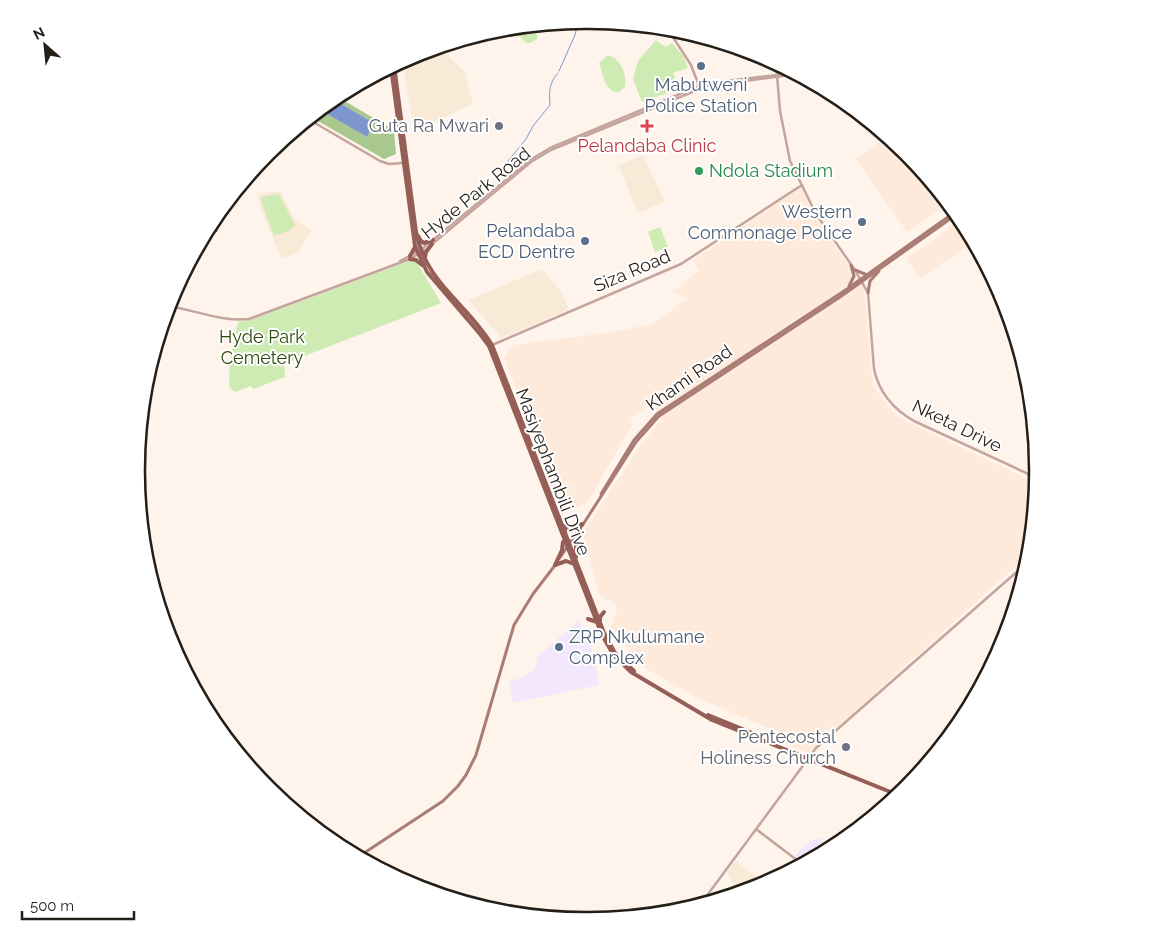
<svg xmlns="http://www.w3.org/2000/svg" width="1174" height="941" font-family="Raleway,sans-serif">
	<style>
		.commercial { fill: #f2e7fc }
		.built { fill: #feeada }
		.education { fill: #f9ead7 }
		.green { fill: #ceebb4 }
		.forest { fill: #a9c88e }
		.water { fill: #7d97cd }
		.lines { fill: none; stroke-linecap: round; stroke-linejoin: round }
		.stream { stroke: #7d97cd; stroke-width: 1 }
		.tertiary { stroke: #c4a49e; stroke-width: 2.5 }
		.secondary { stroke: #a97c74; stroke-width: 3 }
		.primary { stroke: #955f57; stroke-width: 4 }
		.service-dot { fill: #5c6f8a; stroke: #fff; stroke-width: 2 }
		.worship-dot { fill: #6b7280; stroke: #fff; stroke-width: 2 }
		.health-dot { fill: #e0444e; stroke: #fff; stroke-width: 2 }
		.leisure-dot { fill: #2e9e5b; stroke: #fff; stroke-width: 2 }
		.labels { text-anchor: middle; stroke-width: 4; stroke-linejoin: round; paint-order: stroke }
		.service-label { font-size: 18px; fill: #4e5e75; stroke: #fff; text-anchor: end }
		.worship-label { font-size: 18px; fill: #5b616d; stroke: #fff; text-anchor: end }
		.health-label { font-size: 18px; fill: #be3a42; stroke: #fff }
		.leisure-label { font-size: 18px; fill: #27864d; stroke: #fff; text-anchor: start }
		.street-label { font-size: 18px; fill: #241e18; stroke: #fff }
		.park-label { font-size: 18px; fill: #2d480a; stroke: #fff }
		.rim { fill: none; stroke: #241e18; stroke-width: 2.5 }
	</style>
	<rect width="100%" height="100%" fill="#fff4eb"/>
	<g class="commercial">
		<polygon points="579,621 594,655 599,685 513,703 509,682 526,676 535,669 538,656"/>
		<polygon points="821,838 822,842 840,843 803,864 794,857 802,847 813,840"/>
	</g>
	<g class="built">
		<polygon points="887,137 906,152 948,203 907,232 856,159"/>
		<polygon points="801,187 813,214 864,287 873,386 896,416 1036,483 1029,554 809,753 775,740 778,732 700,699 645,668 611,627 617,609 614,603 599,595 583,533 642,443 661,420 654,404 630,417 633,423 587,503 564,513 504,357 514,345 613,332 652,324 688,298 673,292 700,270 692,261"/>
		<polygon points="961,220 973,242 921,278 907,258"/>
	</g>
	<g class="education">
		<polygon points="439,47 465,72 473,104 414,131 402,61 415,54"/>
		<polygon points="643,155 665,202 638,213 618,165"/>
		<polygon points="280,191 295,220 311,230 299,252 281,258 260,207 258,194"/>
		<polygon points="542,269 561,292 568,306 568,310 500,339 498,334 468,300"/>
		<polygon points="736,861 766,883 737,894 727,872"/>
	</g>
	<g class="green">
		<polygon points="531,26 537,35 537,39 530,43 526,43 511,27"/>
		<polygon points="656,40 662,45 667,46 672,43 683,56 688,68 673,73 679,89 642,102 633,79 638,61"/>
		<path d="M607,56C620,55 628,77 625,87L619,92C605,93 603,74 599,63Z"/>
		<polygon points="279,194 295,225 290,230 274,236 263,207 261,197"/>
		<polygon points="660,227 668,247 655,252 648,232"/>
		<polygon points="412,260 416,261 441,303 284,364 285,377 253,389 251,386 235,392 229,387 230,358 238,322 250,320"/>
	</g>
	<polygon class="forest" points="336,96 394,130 396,154 384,159 311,117 320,110 367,137 374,123 333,99"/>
	<polygon class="water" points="333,99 374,123 367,137 320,110"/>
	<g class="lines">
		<g class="stream">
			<polyline points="559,71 575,35 577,26"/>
			<path d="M504,170L508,161L526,139L533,126L550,105C549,91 549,83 558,73"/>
			<polyline points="206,233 218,231"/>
		</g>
		<g class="tertiary">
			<polyline points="667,28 691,65 699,86"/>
			<path d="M776,63L780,111L790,161L816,214L855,270L868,293L874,369C879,393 893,409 914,421L1037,478"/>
			<polyline points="308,119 380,161 389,164 403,163"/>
			<polyline points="431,245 531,162 551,150 707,86 797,74"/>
			<polyline points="422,249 530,160 550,148 699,86 717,82 794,73"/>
			<polyline points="400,261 417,252"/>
			<path d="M168,306C195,310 222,322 249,319L410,259L427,249"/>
			<polyline points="492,345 681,264 802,185"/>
			<polyline points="756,829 802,864"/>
			<polyline points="700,905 816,748 1028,562"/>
		</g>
		<g class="secondary">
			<polyline points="855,270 865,274"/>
			<polyline points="849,286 854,276 851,265"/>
			<polyline points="868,293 870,281 879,271"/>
			<polyline points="601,494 634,440 657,414 847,289 955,212"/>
			<polyline points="582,526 636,442 659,416 840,297 957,214"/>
			<polyline points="559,559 578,531"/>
			<polyline points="358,857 443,801 458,786 466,775 476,755 514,625 533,594 556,564"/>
		</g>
		<g class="primary">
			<path d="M394,65L416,232C426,284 467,303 492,345L604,633L615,653L634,671"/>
			<polyline points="391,67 415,246 427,272 480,334 489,346 602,635 613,654 631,672 712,720 898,795"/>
			<polyline points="418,236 421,241 424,243 433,240"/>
			<polyline points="410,256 415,247"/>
			<polyline points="425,258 426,252 432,244"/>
			<polyline points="410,259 416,260 422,265"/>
			<polyline points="564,526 566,529 571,531 582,524"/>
			<polyline points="576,557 576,541 580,528"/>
			<polyline points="555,565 562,550 563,542"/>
			<polyline points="555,565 566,561 574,564"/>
			<polyline points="588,619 597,622"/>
			<polyline points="600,621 600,617 604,612"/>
			<polyline points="708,715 762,737"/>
		</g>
	</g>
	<g class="service-dot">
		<circle cx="701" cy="66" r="5"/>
		<circle cx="862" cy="222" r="5"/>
		<circle cx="585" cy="241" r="5"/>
		<circle cx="559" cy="647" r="5"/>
	</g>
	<g class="worship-dot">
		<circle cx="499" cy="126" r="5"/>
		<circle cx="846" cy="747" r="5"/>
	</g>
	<path class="health-dot" d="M644.5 118.5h5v5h5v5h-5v5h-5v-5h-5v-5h5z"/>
	<circle class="leisure-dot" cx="699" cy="171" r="5"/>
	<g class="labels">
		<g class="service-label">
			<text x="701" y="91" text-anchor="middle">Mabutweni<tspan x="701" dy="21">Police Station</tspan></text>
			<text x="852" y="218">Western<tspan x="852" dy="21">Commonage Police</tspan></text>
			<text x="575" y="237">Pelandaba<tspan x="575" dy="21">ECD Dentre</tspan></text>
			<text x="569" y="643" text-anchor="start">ZRP Nkulumane<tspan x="569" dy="21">Complex</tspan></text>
		</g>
		<g class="worship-label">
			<text x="489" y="132">Guta Ra Mwari</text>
			<text x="836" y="743">Pentecostal<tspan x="836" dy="21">Holiness Church</tspan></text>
		</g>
		<g class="health-label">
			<text x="647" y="152">Pelandaba Clinic</text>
		</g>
		<g class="leisure-label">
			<text x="709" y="177">Ndola Stadium</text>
		</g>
		<g class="street-label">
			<text transform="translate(476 193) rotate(-39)" y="6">Hyde Park Road</text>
			<text transform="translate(632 271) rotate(-23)" y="6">Siza Road</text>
			<text transform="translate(689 378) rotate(-35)" y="6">Khami Road</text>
			<text transform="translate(957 426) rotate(26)" y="6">Nketa Drive</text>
			<text transform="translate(553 472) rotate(69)" y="6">Masiyephambili Drive</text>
		</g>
		<g class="park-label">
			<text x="262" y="343">Hyde Park<tspan x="262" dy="21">Cemetery</tspan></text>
		</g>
	</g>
	<path d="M0 0H1174V941H0ZM586 29H588A441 441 0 0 1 1029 470V471A441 441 0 0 1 588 912H586A441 441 0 0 1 145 471V470A441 441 0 0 1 586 29Z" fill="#fff" fill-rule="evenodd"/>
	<path class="rim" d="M586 29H588A441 441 0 0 1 1029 470V471A441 441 0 0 1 588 912H586A441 441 0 0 1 145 471V470A441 441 0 0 1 586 29Z"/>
	<g transform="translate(45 45) rotate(333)" stroke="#ffffff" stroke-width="4" paint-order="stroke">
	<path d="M0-4L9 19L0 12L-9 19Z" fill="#241e18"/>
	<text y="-8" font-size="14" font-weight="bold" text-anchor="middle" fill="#241e18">N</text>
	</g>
	<path d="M22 911v8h112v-8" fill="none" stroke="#241e18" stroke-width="2.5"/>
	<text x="30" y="911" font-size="15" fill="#241e18" stroke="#ffffff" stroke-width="4" paint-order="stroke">500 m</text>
</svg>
